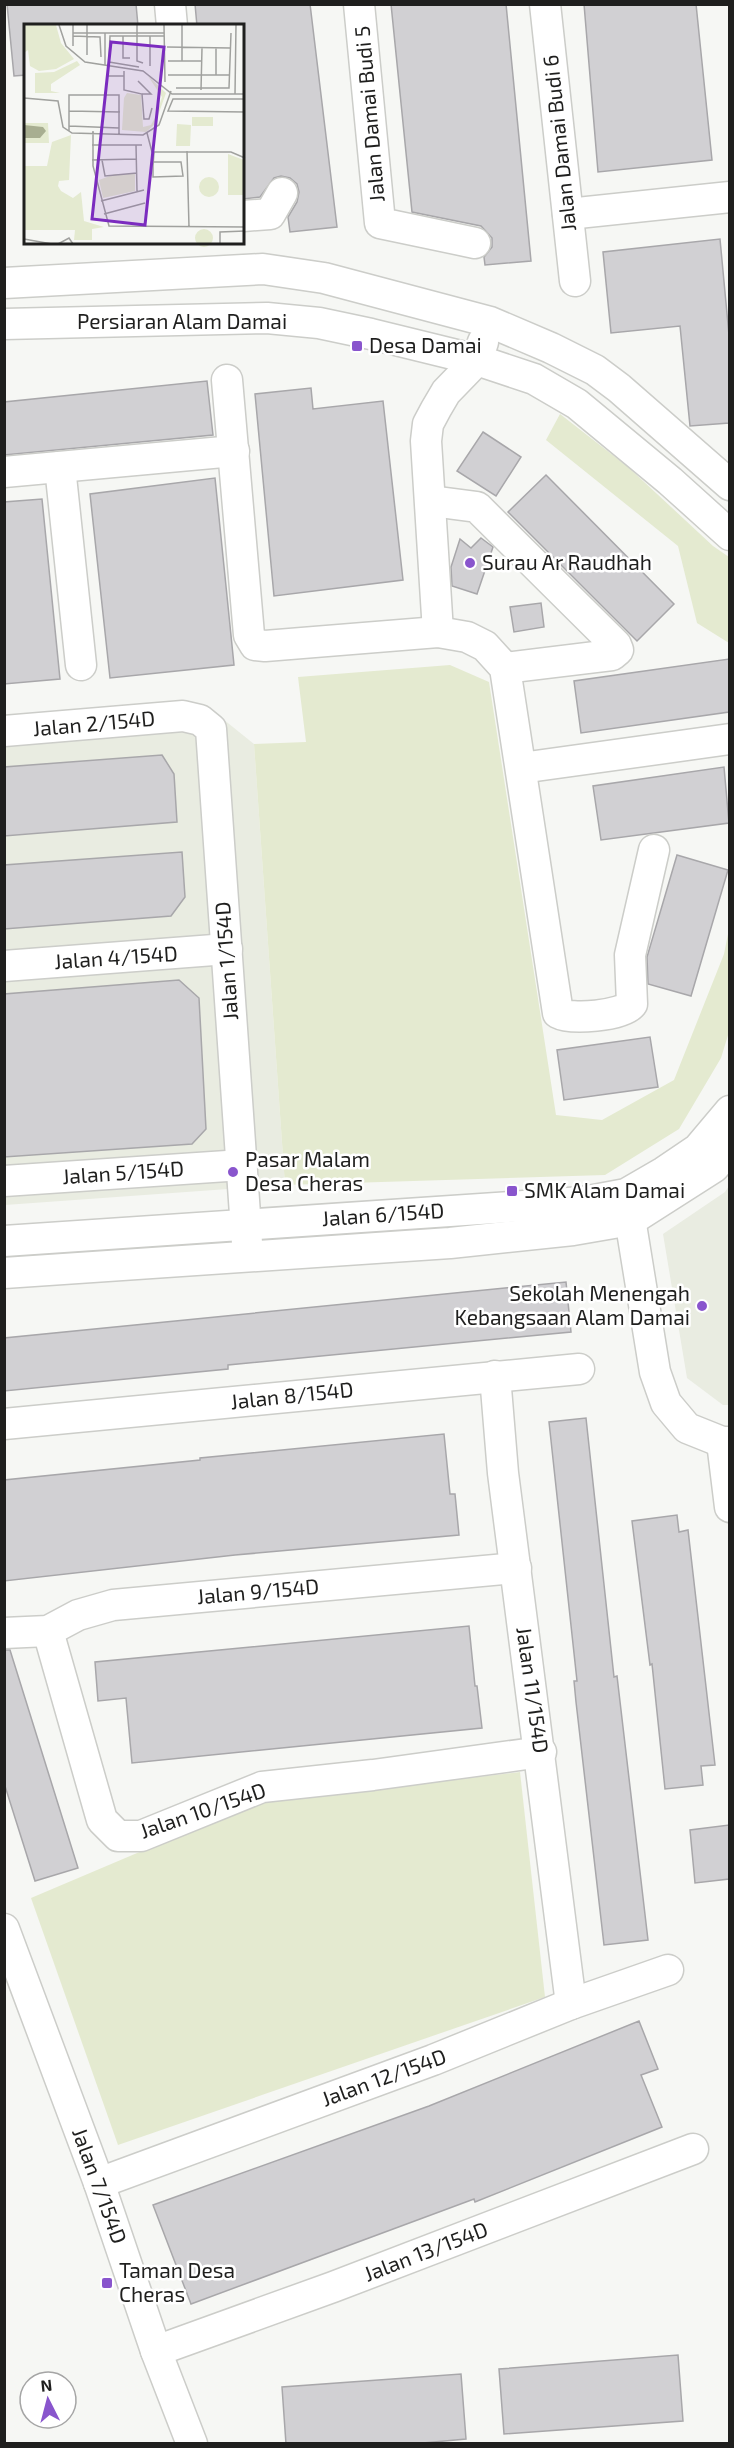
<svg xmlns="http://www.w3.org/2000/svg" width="734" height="2448" font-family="'Exo 2',sans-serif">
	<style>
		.built { fill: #e9ece1 }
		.green { fill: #e4ead0 }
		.building { fill: #d1d0d3; stroke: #a8a7aa; stroke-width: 1.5 }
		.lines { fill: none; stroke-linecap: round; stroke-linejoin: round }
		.minor-casing { stroke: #cccdc9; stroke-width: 33 }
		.minor { stroke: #fff; stroke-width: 30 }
		.poi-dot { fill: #8955cd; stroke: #fff; stroke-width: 2 }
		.labels { text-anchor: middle; stroke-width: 5; stroke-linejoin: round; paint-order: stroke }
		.street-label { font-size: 21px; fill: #1f1f1e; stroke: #fff }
		.poi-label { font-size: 21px; fill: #1f1f1e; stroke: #fff; text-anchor: start }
		.inset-road { fill: none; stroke: #a0a19e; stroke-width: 1.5 }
		.view { fill: #7b2cbf; fill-opacity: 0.15; stroke: #7b2cbf; stroke-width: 3 }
		.inset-edge { fill: none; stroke: #1f1f1e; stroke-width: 3 }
	</style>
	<rect width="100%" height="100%" fill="#f6f7f4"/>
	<g class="built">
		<polygon points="208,707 254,744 285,1185 5,1205 5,722"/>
		<polygon points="729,1186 730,1405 723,1405 687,1378 663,1234 725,1192"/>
	</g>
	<g class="green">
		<polygon points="560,414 628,467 713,546 729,557 729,643 697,623 678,546 546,440"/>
		<polygon points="450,665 489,682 556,1115 602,1120 674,1080 724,954 729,929 729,1032 721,1058 679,1129 605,1175 285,1185 254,744 306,742 298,677"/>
		<polygon points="520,1772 545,1997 118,2145 31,1898 255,1803"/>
	</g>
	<g class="building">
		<polygon points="7,4 136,4 138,26 26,26 26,75 14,76"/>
		<polygon points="195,4 310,4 337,227 290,232 288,217 297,202 299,192 297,184 290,178 281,176 274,178 260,197 243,199 243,26 197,26"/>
		<polygon points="391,4 506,4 531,261 485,265 484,257 492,247 492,238 481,226 412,212"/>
		<polygon points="584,4 696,4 712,160 598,172"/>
		<polygon points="720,239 729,335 729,423 690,426 680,326 611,333 603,252"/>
		<polygon points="207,381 213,435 4,455 4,402"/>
		<polygon points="311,388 313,409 383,401 403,580 274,596 255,394"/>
		<polygon points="483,432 521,457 496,496 457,471"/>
		<polygon points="546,475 674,604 637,641 508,512"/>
		<polygon points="215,478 234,665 110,678 90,494"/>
		<polygon points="42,499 60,679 4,684 4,502"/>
		<polygon points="481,538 493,547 477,594 452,586 451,567 460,539 471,548"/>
		<polygon points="541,603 544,627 514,632 510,607"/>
		<polygon points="729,659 729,712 581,733 574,681"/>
		<polygon points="162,755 174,774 177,822 4,836 4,767"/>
		<polygon points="724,767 729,823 601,840 593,786"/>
		<polygon points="182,852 185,897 171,916 4,929 4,865"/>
		<polygon points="677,855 728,870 691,996 648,984 647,957"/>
		<polygon points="179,980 199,998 206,1129 192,1144 4,1157 4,994"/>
		<polygon points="650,1037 658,1087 564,1100 557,1050"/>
		<polygon points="566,1282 571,1332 228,1365 228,1369 4,1391 4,1338"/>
		<polygon points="586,1418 614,1677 617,1676 648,1940 604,1945 576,1702 574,1681 577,1681 549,1422"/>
		<polygon points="444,1434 450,1494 455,1494 459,1535 235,1555 4,1581 4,1480 200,1460 200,1458"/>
		<polygon points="677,1515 679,1532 688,1530 715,1765 701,1766 703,1785 665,1789 652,1664 650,1665 632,1521"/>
		<polygon points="469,1626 475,1686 477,1686 482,1728 132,1763 126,1698 98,1701 95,1662"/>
		<polygon points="4,1650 10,1650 78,1868 35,1881 4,1783"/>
		<polygon points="729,1825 729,1879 695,1883 690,1830"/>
		<polygon points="639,2021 658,2069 641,2075 662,2127 475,2202 474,2199 191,2304 153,2205 429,2106"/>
		<polygon points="678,2355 683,2421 504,2434 499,2369"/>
		<polygon points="461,2374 466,2439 412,2444 286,2444 282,2387"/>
	</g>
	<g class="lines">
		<g class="minor-casing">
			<g id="minor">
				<polyline points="170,4 172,26"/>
				<polyline points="359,4 380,223 475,243"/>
				<polyline points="545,4 575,281"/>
				<polyline points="568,214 730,197"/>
				<polyline points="243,216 270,214 282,193"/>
				<polyline points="4,283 263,269 324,278 490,322 551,348 595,370 619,388 730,485"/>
				<polyline points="4,324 267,318 319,323 371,334 477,360 534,379 577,404 670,481 730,535"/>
				<path d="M227,380L249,635L255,645L265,646L438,632L467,637L485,646L505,668L558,1013C571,1020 622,1016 632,1004L630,955L654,850"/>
				<polyline points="60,467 81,665"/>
				<polyline points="4,472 234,451"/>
				<polyline points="431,501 477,507 616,645 618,650 612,655 505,668"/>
				<polyline points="438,632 426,441 428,424 436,409 446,392 477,360 483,342"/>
				<polyline points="4,731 183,716 200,720 211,729 247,1243"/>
				<polyline points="521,768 730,739"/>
				<polyline points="4,966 227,949"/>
				<polyline points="4,1181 242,1165"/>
				<polyline points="627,1200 655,1372 666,1403 687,1428 722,1442 730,1442"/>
				<polyline points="4,1241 583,1202 626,1194 664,1172 698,1149 730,1111"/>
				<polyline points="4,1273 450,1243 573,1230 631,1220 714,1167 730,1148"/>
				<polyline points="495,1376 503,1473 571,2004"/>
				<polyline points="4,1424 579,1369"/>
				<polyline points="722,1442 730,1507"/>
				<polyline points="48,1631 102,1820 118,1836 141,1836 262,1787 373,1775 541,1752"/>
				<polyline points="4,1633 48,1631 78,1615 113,1605 516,1568"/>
				<polyline points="4,1929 99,2183 156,2351 192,2444"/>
				<polyline points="99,2183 433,2060 571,2004 668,1970"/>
				<polyline points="156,2351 333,2287 693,2149"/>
			</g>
		</g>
		<use href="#minor" class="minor"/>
	</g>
	<g class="poi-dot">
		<rect x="351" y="340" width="12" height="12" rx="3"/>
		<circle cx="470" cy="563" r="6"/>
		<circle cx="233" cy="1172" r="6"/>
		<rect x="506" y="1185" width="12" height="12" rx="3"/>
		<circle cx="702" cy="1306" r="6"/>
		<rect x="101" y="2277" width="12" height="12" rx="3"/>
	</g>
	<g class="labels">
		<g class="street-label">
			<text transform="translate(370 114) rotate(-95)" y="7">Jalan Damai Budi 5</text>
			<text transform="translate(560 143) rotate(-96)" y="7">Jalan Damai Budi 6</text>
			<text x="182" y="329">Persiaran Alam Damai</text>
			<text transform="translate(94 724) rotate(-5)" y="7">Jalan 2/154D</text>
			<text transform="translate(116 958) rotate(-4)" y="7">Jalan 4/154D</text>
			<text transform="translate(227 961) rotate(-94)" y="7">Jalan 1/154D</text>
			<text transform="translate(123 1173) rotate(-4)" y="7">Jalan 5/154D</text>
			<text transform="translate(383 1215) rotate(-4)" y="7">Jalan 6/154D</text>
			<text transform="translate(292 1396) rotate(-6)" y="7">Jalan 8/154D</text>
			<text transform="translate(258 1592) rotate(-5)" y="7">Jalan 9/154D</text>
			<text transform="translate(532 1690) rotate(82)" y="7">Jalan 11/154D</text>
			<text transform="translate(203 1811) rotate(-19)" y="7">Jalan 10/154D</text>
			<text transform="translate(384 2078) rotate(-20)" y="7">Jalan 12/154D</text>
			<text transform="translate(99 2186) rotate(70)" y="7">Jalan 7/154D</text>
			<text transform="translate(426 2252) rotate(-21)" y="7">Jalan 13/154D</text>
		</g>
		<g class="poi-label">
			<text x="369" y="353">Desa Damai</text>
			<text x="482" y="570">Surau Ar Raudhah</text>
			<text x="245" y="1167">Pasar Malam<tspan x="245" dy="24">Desa Cheras</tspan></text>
			<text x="524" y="1198">SMK Alam Damai</text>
			<text x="690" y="1301" text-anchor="end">Sekolah Menengah<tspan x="690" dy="24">Kebangsaan Alam Damai</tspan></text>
			<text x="119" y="2278">Taman Desa<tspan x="119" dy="24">Cheras</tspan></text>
		</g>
	</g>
	<g transform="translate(24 24)">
		<rect width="220" height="220" fill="#f6f7f4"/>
		<path d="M0,1H32L37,19L50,35L32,45L15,47L6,42L4,26L0,29ZM53,37L56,41L27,60V67L36,69H11V49L30,48ZM124,52L142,69L131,100L122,108L98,106L100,74L103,69L117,71L119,103L127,101L132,92L138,73ZM168,93H189V102H168ZM0,99H24L25,119H0ZM153,100L167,101L166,122H152ZM47,111L45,156L35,157L34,162L37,167L49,174L57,168L60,197L80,203L68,205V216H50L51,206H0V142H23L28,118ZM204,130L220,136V171H204ZM91,150H111V167L79,174L75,156ZM175 163a10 10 0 1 1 20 0a10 10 0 1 1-20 0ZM171 214a9 9 0 1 1 18 0a9 9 0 1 1-18 0Z" fill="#e4ead0"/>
		<path d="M0,101L19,103L22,107L16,114H1Z" fill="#a8ae91"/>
		<path class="inset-road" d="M35,1L42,22L61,38L119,47L148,70H221M49,1V22M113,1V37L119,39M140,1L141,58M158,1V37M49,9H140M49,12L76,13L77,33M99,12V34H106M126,12V42M143,23L206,24M192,24V51M63,31V1M85,34L86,12H140M144,37H178M85,38L115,43M81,41V9M100,47V66L118,70L120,95H125L128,84M144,51H206M82,52H100M114,57L127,70H118M152,64H205L207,9M177,66L178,24M211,70L212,1M0,74L34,77L39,103L48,109L119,111L135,101L147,67M221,75H149L144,87L221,88M45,87L96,88M45,102L95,104M45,107V71H95V111M69,107V142L85,202L221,203M123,109L128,128H207L221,134M68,121H118M112,121L113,167M163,127L165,203M68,136L112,135M78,136L81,152L113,149M129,138H157L159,152L129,153V142L130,128M77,177L120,166M80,190L121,179M0,215L28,220M34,220L45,214L49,220M196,220V208L221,207"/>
		<path class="view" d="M87,18L140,23L121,201L68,195Z"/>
		<rect width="220" height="220" class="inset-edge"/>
	</g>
	<rect width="734" height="2448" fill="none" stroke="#1f1f1e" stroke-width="12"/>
	<g transform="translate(48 2400) rotate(354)"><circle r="28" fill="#ffffff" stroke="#a5a5a5" stroke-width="1.5"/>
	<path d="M0-4.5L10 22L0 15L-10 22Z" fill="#8955cd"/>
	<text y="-9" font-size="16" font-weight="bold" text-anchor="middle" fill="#1f1f1e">N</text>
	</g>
</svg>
